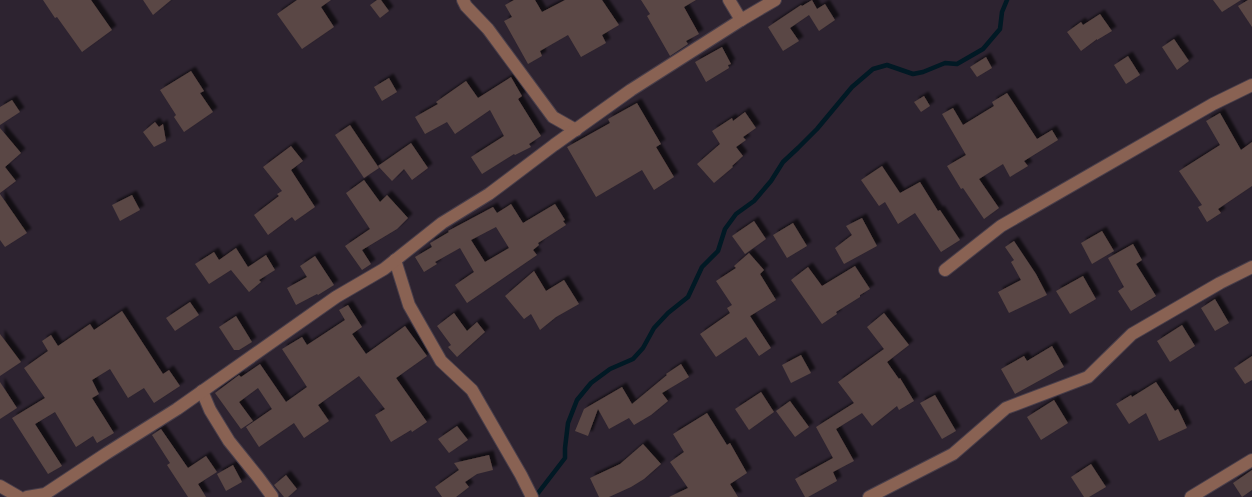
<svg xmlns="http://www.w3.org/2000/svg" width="1252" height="497" font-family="'Fira Sans Condensed',sans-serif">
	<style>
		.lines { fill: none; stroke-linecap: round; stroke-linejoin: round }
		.stream { stroke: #011924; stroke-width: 4.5 }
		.building { fill: #5a4744; fill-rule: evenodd; filter: url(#shadow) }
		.minor-casing { stroke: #483e4a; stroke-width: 14 }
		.minor { stroke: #896253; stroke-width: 12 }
	</style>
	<defs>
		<filter id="shadow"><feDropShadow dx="4.5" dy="-4.5" stdDeviation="1" flood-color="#0009"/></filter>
	</defs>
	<rect width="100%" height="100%" fill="#2d2330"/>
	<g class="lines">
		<polyline class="stream" points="535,497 565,458 565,448 568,423 577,400 591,383 610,369 633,359 643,348 654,328 668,313 688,297 702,267 718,251 725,229 736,214 754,201 771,181 783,162 798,148 817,129 852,87 873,69 887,65 913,74 923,72 945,63 957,64 983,49 1000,29 1002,12 1007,0"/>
	</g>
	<g class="building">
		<polygon points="43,0 91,0 112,30 82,52 57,17 55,18"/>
		<polygon points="143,0 171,0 153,15"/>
		<polygon points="297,0 331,0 321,7 334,27 302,49 277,14"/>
		<polygon points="377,0 381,0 389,11 380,18 370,5"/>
		<polygon points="514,0 535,0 542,12 565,0 602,0 619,25 602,35 606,43 581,57 568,35 540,51 542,56 528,64 504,21 512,17 505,5"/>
		<polygon points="641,0 696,0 684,7 699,34 686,41 688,44 670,56 647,16 650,14"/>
		<polygon points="812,0 817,9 825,4 835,20 819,31 809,15 790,28 799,41 783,51 768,27 801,5 802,6"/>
		<polygon points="1213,0 1241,0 1222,12"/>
		<polygon points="1248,0 1252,0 1252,27 1238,6"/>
		<polygon points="1100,14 1112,31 1097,40 1097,39 1081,51 1067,32 1081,22 1083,25"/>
		<polygon points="1174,39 1189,61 1177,70 1162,47"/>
		<polygon points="722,47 731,64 728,65 729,68 706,82 695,62"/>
		<polygon points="1128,56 1140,75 1126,84 1114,65"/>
		<polygon points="986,57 992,68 977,77 970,67"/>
		<polygon points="191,71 204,91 200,93 213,112 184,132 174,117 176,115 160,90"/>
		<polygon points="511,77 522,96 518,99 541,136 529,144 531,147 515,155 514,154 482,174 471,157 504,136 490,110 455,134 447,122 425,134 415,117 438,104 436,102 466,81 478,98"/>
		<polygon points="389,78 397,92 382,101 374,87"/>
		<polygon points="1007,93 1037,139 1052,130 1058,140 1024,161 1028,166 1010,177 1003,164 979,179 999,208 984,219 963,188 961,189 947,166 966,155 942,114 953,108 963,125 994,106 992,102"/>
		<polygon points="924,96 930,106 921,112 914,102"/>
		<polygon points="12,100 20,112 0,125 0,107"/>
		<polygon points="637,103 661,144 656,147 674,177 654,190 642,170 596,197 567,147 610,123 608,119"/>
		<polygon points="745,112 756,128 743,137 746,140 736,147 743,156 732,166 733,167 714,183 697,164 720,144 712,131 732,118 733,121"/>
		<polygon points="1220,113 1241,150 1252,142 1252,186 1218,209 1221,213 1207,222 1198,207 1202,205 1179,171 1220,145 1206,121"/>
		<polygon points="155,122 159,127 163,124 166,141 154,147 143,132"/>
		<polygon points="350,125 379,168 364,178 335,135"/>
		<polygon points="0,128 21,153 5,167 16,181 0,193"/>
		<polygon points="411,143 428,168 412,180 404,169 392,181 378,166"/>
		<polygon points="291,146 303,161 291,170 315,207 295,221 292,217 268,235 254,215 279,196 277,194 282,191 263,167"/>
		<polygon points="882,166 900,193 920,182 938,211 940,210 960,240 941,252 915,213 898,224 885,202 879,206 861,180"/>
		<polygon points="364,180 380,202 387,195 408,218 397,229 362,250 371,264 362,270 345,246 370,229 346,193"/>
		<polygon points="0,194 27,233 5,247 0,240"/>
		<polygon points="132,195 140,210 120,221 112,205"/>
		<path d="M511,204L523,223L555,204L565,220L563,221L566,225L538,243L539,245L533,250L537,255L467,303L455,285L474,272L460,248L435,262L437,264L424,272L415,257L432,247L430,243L432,242L449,232L448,231L493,207L497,213ZM496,227L509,248L485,262L471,240Z"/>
		<polygon points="862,218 877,246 844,264 835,248 852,235 846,226"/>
		<polygon points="754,221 766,239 745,254 732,236"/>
		<polygon points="793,223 807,246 787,258 773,235"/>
		<polygon points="1102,231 1114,251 1092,264 1081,243"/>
		<polygon points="1014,241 1036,274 1047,295 1009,313 998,292 1021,280 1011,262 1014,260 1005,247"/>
		<polygon points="1133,244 1142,260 1136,264 1156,296 1131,311 1118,291 1124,287 1108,258"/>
		<polygon points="236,248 248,267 266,255 275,270 259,280 261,282 249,292 231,270 209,284 195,264 214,252 219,260"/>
		<polygon points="749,253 764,270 760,274 776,300 750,316 771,348 759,356 746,337 716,357 700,334 730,313 727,308 732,305 716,281 736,268 734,266"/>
		<polygon points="315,256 334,285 318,295 317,294 296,305 287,288 307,277 300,266"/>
		<polygon points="855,266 870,289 860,295 860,297 836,312 837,314 822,324 791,280 808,267 822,286"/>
		<polygon points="534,271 546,291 564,280 579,304 556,317 540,330 531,314 524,319 505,296"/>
		<polygon points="1083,276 1096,299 1070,314 1056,291"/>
		<polygon points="1215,299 1229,323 1215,331 1201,308"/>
		<polygon points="190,302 199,315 175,331 166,318"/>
		<polygon points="348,305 362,327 352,334 366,354 405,326 427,356 396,378 427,422 412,432 411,430 391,442 375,415 385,409 359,376 318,405 329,421 304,438 294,423 259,447 246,427 272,409 258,388 239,402 253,421 241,429 215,393 239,375 241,377 260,364 286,402 307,387 282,349 302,337 307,345 345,320 339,310"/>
		<polygon points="122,311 163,374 169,370 180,386 154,403 144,388 128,398 110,369 92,380 99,394 92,398 114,433 97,443 93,436 76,447 55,412 35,424 62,466 48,474 12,418 45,398 24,368 48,351 42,341 51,335 58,346 90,324 94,330"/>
		<polygon points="454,313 467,331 477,322 485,332 457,357 448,347 451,345 437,326"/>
		<polygon points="884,313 909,345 887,362 899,379 900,378 914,401 899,410 897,406 872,426 862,413 836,429 854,461 833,472 837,481 808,497 805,497 795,479 833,458 816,427 854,403 838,382 884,349 867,327"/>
		<polygon points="236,316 252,342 239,350 234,350 219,327"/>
		<polygon points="1182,325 1195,346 1170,362 1157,341"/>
		<polygon points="0,334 21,362 0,376"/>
		<polygon points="1052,346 1064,367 1015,394 1001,369 1024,356 1027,361"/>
		<polygon points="801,355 811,373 791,383 782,365"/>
		<polygon points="1252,356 1252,380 1245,384 1234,368"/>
		<polygon points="681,364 689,377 662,393 668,401 651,415 634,425 629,418 609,429 598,409 588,436 575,431 584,409 622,387 632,404 667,375 666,374"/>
		<polygon points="0,382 17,408 0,419"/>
		<polygon points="1156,382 1175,411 1178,409 1187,428 1159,441 1146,413 1129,424 1116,404 1131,395 1132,397"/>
		<polygon points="761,392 774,412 749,430 735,409"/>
		<polygon points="935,395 956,431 942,439 920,403"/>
		<polygon points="1054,400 1068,423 1041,440 1027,417"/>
		<polygon points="790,401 809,427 795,437 776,411"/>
		<polygon points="707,413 727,445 730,443 747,473 730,484 738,497 669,497 688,488 670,462 684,452 673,434"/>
		<polygon points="457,426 468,440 449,453 438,439"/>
		<polygon points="161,429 188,468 206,456 217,472 198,484 206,497 188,497 167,465 170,463 152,435"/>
		<polygon points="643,444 661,464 644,479 631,487 609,497 599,497 590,478 620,464"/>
		<polygon points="489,455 493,470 477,474 465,482 469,487 456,497 442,497 435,487 459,470 454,463"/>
		<polygon points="1091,464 1106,487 1089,497 1084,497 1071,477"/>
		<polygon points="233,465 242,482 226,491 217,474"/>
		<polygon points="1252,470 1252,490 1242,497 1233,483"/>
		<polygon points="286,475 297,489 288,497 284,497 274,485"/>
	</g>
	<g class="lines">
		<g class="minor-casing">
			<g id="minor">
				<polyline points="463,0 466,6 488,29 553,117 576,130"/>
				<polyline points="729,0 741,20"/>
				<polyline points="395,260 409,305 441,361 472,390 521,475 532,497"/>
				<polyline points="945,270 1001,226 1213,104 1252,85"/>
				<polyline points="202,391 210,410 229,441 258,477 272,496"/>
				<polyline points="0,486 19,497"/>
				<polyline points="27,497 45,494 107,453 177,409 336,297 384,269 442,223 489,194 554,145 631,90 741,20 775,0"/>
				<polyline points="869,497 953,454 1006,408 1088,377 1132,334 1220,283 1252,267"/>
				<polyline points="1191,497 1252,460"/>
			</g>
		</g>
		<use href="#minor" class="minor"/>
	</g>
</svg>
